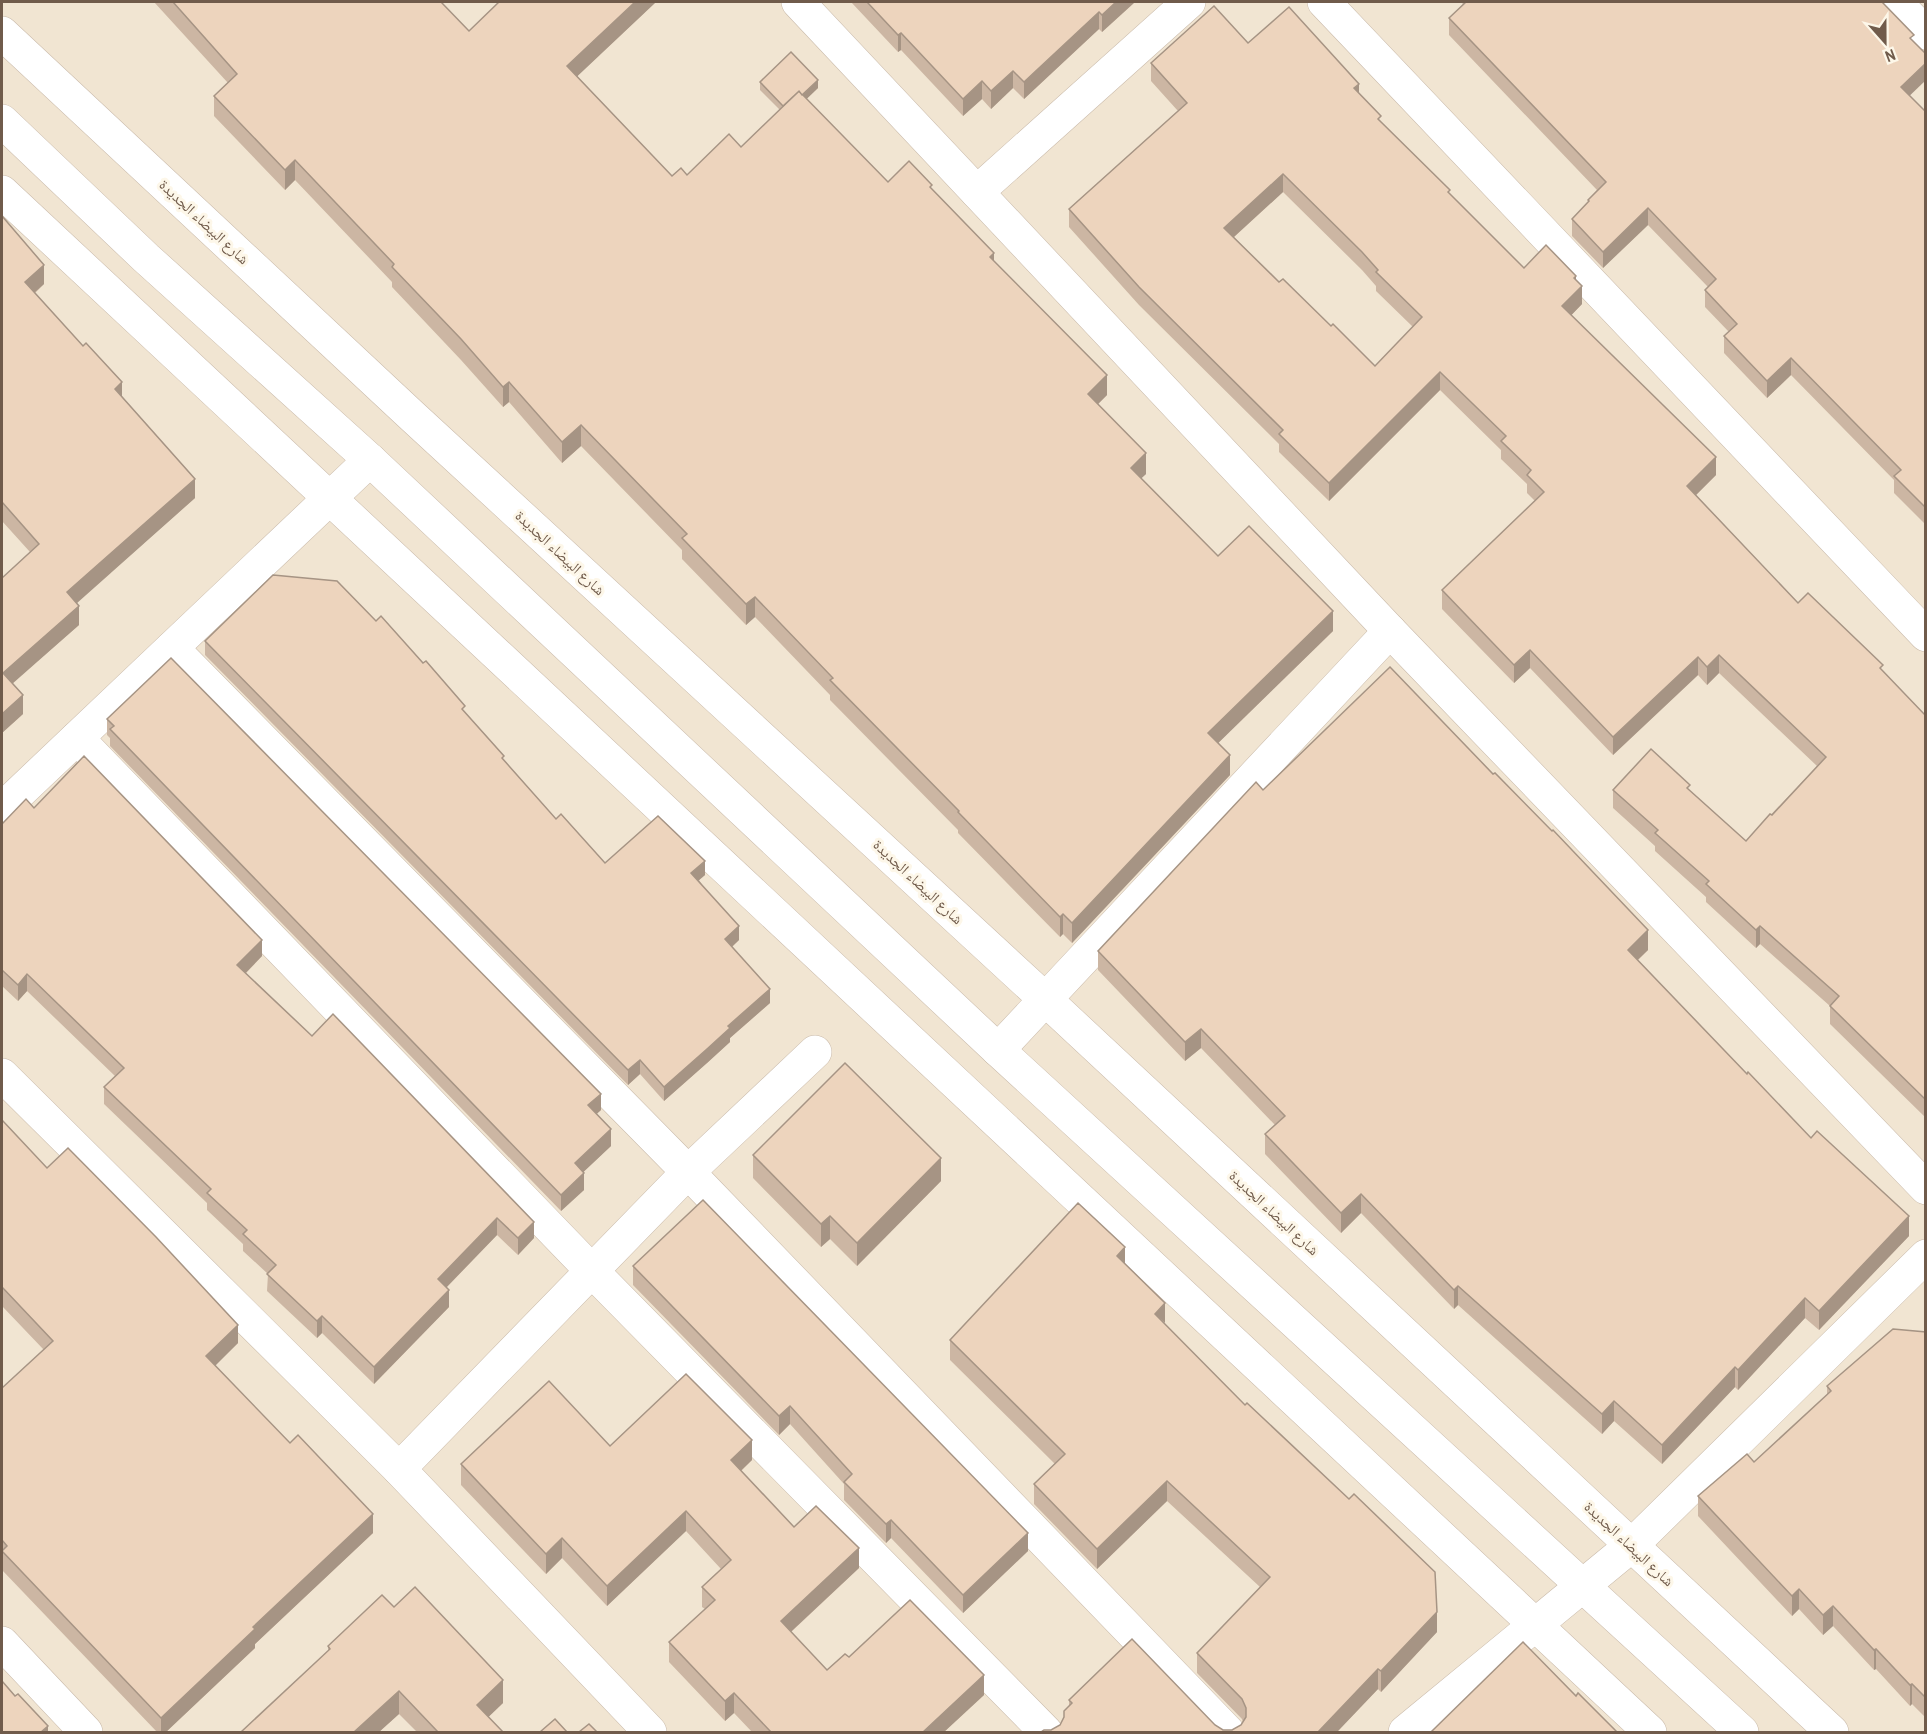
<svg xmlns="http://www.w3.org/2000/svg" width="1927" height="1734" font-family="'Archivo Narrow','Noto Naskh Arabic',sans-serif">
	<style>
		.residential { fill: #f1e5d2 }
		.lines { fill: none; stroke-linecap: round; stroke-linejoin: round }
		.minor-casing { stroke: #cabbab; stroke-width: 34 }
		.tertiary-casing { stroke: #cabbab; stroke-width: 34 }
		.minor { stroke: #fff; stroke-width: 33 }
		.tertiary { stroke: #fff; stroke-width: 33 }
		.wall { fill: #ccb6a3; fill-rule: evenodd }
		.shaded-wall { fill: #a69484 }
		.building { fill: #edd4bd; stroke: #a69484; stroke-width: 1.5; fill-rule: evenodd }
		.labels { text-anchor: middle; stroke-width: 6; stroke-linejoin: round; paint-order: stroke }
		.street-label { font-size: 15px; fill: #705b4b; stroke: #fdf7e9 }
	</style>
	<rect width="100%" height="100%" fill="#faf3e3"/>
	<rect class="residential" x="2" y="2" width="1923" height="1730"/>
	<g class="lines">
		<g class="minor-casing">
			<g id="minor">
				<polyline points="798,2 1390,631 1926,1188"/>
				<polyline points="1324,2 1926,635"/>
				<polyline points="1895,2 1926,33"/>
				<polyline points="2,192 1650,1732"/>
				<polyline points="977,192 1189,2"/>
				<polyline points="172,648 688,1172 1228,1732"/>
				<polyline points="77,738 591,1270 1046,1732"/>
				<polyline points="2,809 370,460"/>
				<polyline points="998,1050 1390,631"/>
				<polyline points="2,1075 399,1469 650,1732"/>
				<polyline points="399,1469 688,1172 815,1052"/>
				<polyline points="2,1643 86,1732"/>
				<polyline points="1405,1732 1631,1546 1926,1256"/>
			</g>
		</g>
		<g class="tertiary-casing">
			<g id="tertiary">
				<polyline points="2,33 411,415 1046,1000 1832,1732"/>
				<polyline points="2,121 146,258 370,460 998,1050 1742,1732"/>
			</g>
		</g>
		<use href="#minor" class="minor"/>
		<use href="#tertiary" class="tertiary"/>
	</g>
	<g class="wall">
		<polygon points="154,2 441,2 469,31 656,2 577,76 672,176 687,175 741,147 780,110 760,90 760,82 818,88 806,99 888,182 932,190 994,261 1107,395 1098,404 1146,474 1141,478 1218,556 1333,631 1218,743 1230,775 1072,943 1063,934 1060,937 958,833 958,830 830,700 830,695 755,617 746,625 682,559 682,550 581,446 562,463 509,402 503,407 461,360 392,287 392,282 295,180 285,190 214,116 214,96 228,83"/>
		<polygon points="851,2 1135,2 1102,32 1099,29 1024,99 1013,88 991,109 982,99 963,116 901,50 898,52"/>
		<polygon points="1461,2 1882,2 1909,96 1926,112 1926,525 1894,493 1894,480 1791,375 1767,398 1724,353 1724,336 1729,332 1705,307 1705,290 1708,287 1648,225 1603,268 1572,236 1572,219 1588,203 1588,200 1597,190 1449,35 1449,18 1463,4"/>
		<path d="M1248,43L1359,93L1381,122L1450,194L1524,268L1576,280L1582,304L1571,315L1716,475L1696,495L1798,603L1883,672L1926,716V1118L1830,1024V1006L1760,944L1756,948L1706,902V897L1655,851V846L1613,808V790L1690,791L1746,841L1817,766L1719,673L1707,685L1698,675L1613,755L1530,668L1514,683L1442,609V590L1535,501L1527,493V484L1501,459V450L1440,390L1329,501L1279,452V444L1139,305L1069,227V209L1178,111L1151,81V63ZM1283,192L1362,270L1376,286V291L1413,327L1375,366L1331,326L1279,282L1234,237Z"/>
		<polygon points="2,216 44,284 35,293 122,397 195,498 76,603 79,625 12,683 23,714 2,733 30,552 2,521"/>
		<polygon points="205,641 465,714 504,760 556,819 605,863 705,875 699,880 739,940 732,947 770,1003 730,1038 730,1042 707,1063 664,1101 640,1074 628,1085 205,655"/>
		<polygon points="107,719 601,1110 596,1114 611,1146 583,1172 584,1190 561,1211 110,746 110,738 107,735"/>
		<polygon points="1263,790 1648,950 1638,960 1747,1074 1909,1236 1819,1330 1805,1318 1738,1390 1735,1387 1662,1464 1614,1421 1602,1434 1458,1305 1454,1309 1361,1213 1341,1233 1265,1154 1265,1134 1275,1125 1201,1048 1185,1061 1098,970 1098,951"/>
		<polygon points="34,808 262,956 246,973 312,1036 534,1238 518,1255 497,1235 446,1288 449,1307 374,1384 322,1333 317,1338 267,1291 268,1274 243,1251 243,1244 207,1210 207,1203 104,1104 104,1087 115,1076 27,991 18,1001 2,986 2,824"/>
		<polygon points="2,1120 47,1168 238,1343 215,1365 373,1533 255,1644 255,1648 166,1732 157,1732 2,1570 2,1388 44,1350 2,1306"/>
		<polygon points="753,1155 941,1181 857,1266 830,1239 821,1247 753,1178"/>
		<polygon points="1125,1264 1165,1324 1437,1632 1381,1692 1378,1689 1337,1732 1041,1732 1051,1730 1060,1725 1069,1706 1069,1700 1215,1725 1223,1730 1232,1730 1241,1725 1243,1722 1242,1719 1197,1673 1197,1653 1260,1587 1167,1501 1097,1569 1034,1504 1034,1484 1055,1464 950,1360 950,1340"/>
		<polygon points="633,1266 1028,1551 963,1613 891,1538 886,1543 844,1500 844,1484 790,1424 779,1435 633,1285"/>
		<polygon points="1926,1332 1926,1718 1912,1704 1910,1706 1876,1669 1874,1670 1833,1626 1823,1635 1799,1609 1792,1616 1698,1516 1698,1496 1754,1462 1827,1395 1827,1386"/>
		<polygon points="610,1446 752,1460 741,1471 794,1527 859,1568 791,1632 827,1670 849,1657 984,1695 944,1732 752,1732 734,1713 725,1721 669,1662 669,1642 705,1609 702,1607 702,1587 721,1569 686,1531 607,1606 562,1558 546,1574 461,1485 461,1464"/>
		<polygon points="394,1607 503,1703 488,1717 503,1732 417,1732 399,1714 379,1732 241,1732 328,1651 328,1646"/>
	</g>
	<g class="shaded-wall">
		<polygon points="635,2 656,2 567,86 567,66"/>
		<polygon points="1116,2 1135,2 1102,32 1102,15"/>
		<polygon points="1099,12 1099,29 1024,99 1024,82"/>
		<polygon points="901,33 901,50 898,52 898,35"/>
		<polygon points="1926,63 1926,80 1901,104 1901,87"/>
		<polygon points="1013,71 1013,88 991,109 991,91"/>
		<polygon points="818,80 818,88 787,118 787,110"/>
		<polygon points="982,81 982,99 963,116 963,99"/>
		<polygon points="1359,84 1359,103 1354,88"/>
		<polygon points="295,160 295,180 285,190 285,170"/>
		<polygon points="1283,174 1283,192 1224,246 1224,228"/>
		<polygon points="1648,208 1648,225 1603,268 1603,252"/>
		<polygon points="994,253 994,273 990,257"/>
		<polygon points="44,265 44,284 25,301 25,282"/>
		<polygon points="1576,276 1576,292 1582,286 1582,304 1562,325 1562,306 1574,278"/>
		<polygon points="1791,358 1791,375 1767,398 1767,381"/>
		<polygon points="1440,372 1440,390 1329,501 1329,483"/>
		<polygon points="1107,375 1107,395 1088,414 1088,394"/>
		<polygon points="122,382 122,402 115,389"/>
		<polygon points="509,382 509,402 503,407 503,387"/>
		<polygon points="581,425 581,446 562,463 562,442"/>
		<polygon points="1146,453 1146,474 1131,488 1131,468"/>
		<polygon points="1716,457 1716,475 1687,504 1687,486"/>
		<polygon points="195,479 195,498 67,612 67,592"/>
		<polygon points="755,597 755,617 746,625 746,604"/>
		<polygon points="79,606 79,625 3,692 3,673"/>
		<polygon points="1333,611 1333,631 1208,753 1208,733"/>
		<polygon points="1530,650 1530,668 1514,683 1514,665"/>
		<polygon points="1719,655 1719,673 1707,685 1707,667"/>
		<polygon points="1698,657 1698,675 1613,755 1613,737"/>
		<polygon points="23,695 23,714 2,733 2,714"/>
		<polygon points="1230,755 1230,775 1072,943 1072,923"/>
		<polygon points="705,861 705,875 691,887 691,873"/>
		<polygon points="1063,914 1063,934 1060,937 1060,917"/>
		<polygon points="739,926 739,940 725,953 725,939"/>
		<polygon points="1760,926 1760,944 1756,948 1756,930"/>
		<polygon points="1648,930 1648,950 1628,969 1628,950"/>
		<polygon points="262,940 262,956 237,982 237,965"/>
		<polygon points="27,974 27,991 18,1001 18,985"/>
		<polygon points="770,989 770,1003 730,1038 730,1042 707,1063 664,1101 664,1087 728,1026"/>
		<polygon points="1201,1029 1201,1048 1185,1061 1185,1042"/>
		<polygon points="640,1060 640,1074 628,1085 628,1070"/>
		<polygon points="601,1094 601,1110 588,1122 588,1105"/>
		<polygon points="611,1129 611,1146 575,1180 575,1163"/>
		<polygon points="941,1158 941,1181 857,1266 857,1243"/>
		<polygon points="584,1173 584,1190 561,1211 561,1195"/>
		<polygon points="1361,1194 1361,1213 1341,1233 1341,1213"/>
		<polygon points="830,1216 830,1239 821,1247 821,1224"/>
		<polygon points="1909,1216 1909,1236 1819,1330 1819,1311"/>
		<polygon points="497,1218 497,1235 438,1296 438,1279"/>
		<polygon points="534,1222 534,1238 518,1255 518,1238"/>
		<polygon points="1125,1247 1125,1267 1117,1256"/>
		<polygon points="1458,1286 1458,1305 1454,1309 1454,1290"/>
		<polygon points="449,1290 449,1307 374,1384 374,1367"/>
		<polygon points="1805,1298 1805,1318 1738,1390 1738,1370"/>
		<polygon points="1165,1303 1165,1323 1155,1314"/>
		<polygon points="322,1316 322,1333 317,1338 317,1321"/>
		<polygon points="238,1325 238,1343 206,1375 206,1356"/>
		<polygon points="1735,1367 1735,1387 1662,1464 1662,1445"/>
		<polygon points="1614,1401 1614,1421 1602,1434 1602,1414"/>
		<polygon points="790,1406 790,1424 779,1435 779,1416"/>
		<polygon points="752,1440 752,1460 731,1480 731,1460"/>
		<polygon points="1167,1481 1167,1501 1097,1569 1097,1549"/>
		<polygon points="686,1511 686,1531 607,1606 607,1586"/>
		<polygon points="373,1514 373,1533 255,1644 255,1648 166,1732 161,1732 161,1718 253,1627"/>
		<polygon points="891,1520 891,1538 886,1543 886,1524"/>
		<polygon points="1028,1533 1028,1551 963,1613 963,1595"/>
		<polygon points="562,1538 562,1558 546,1574 546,1554"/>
		<polygon points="859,1548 859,1568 781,1641 781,1621"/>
		<polygon points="1799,1589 1799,1609 1792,1616 1792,1596"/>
		<polygon points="1833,1606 1833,1626 1823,1635 1823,1615"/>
		<polygon points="1437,1612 1437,1632 1381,1692 1381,1671"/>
		<polygon points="1876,1649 1876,1669 1874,1670 1874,1650"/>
		<polygon points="1378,1669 1378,1689 1337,1732 1318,1732"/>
		<polygon points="984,1675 984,1695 944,1732 923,1732"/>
		<polygon points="503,1680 503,1703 477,1728 477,1705"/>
		<polygon points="1912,1684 1912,1704 1910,1706 1910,1685"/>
		<polygon points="399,1691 399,1714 379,1732 354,1732"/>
		<polygon points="734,1693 734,1713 725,1721 725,1701"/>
		<polygon points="48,1726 48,1732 41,1732"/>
	</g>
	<g class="building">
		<polygon points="173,2 441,2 469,31 499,2 635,2 567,66 672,176 681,168 687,175 729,134 741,147 799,91 888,182 909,161 932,185 930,187 994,253 990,257 1107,375 1088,394 1146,453 1131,468 1218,556 1249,526 1333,611 1208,733 1230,755 1072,923 1063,914 1060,917 958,812 959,811 830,680 833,678 755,597 746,604 682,538 687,534 581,425 562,442 509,382 503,387 461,339 392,267 394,264 295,160 285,170 214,96 237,74"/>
		<polygon points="867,2 1116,2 1102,15 1099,12 1024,82 1013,71 991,91 982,81 963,99 901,33 898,35"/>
		<polygon points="1466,2 1882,2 1914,35 1910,38 1926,54 1926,63 1901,87 1926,112 1926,508 1894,476 1901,470 1791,358 1767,381 1724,336 1737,324 1705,290 1716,279 1648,208 1603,252 1572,219 1589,201 1588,200 1606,182 1449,18"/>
		<path d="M1214,6L1248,43L1289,7L1359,84L1354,88L1381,116L1378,119L1450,190L1448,192L1524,268L1546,245L1576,276L1574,278L1582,286L1562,306L1716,457L1687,486L1798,603L1808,593L1883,665L1880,668L1926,716V1100L1830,1006L1839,996L1760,926L1756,930L1706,884L1709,881L1655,833L1658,830L1613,790L1651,749L1690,785L1687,788L1746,841L1770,814L1772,815L1826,757L1719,655L1707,667L1698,657L1613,737L1530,650L1514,665L1442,590L1544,492L1527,475L1531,470L1501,441L1506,436L1440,372L1329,483L1279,434L1283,430L1139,287L1069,209L1187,103L1151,63ZM1283,174L1362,252L1378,270L1376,272L1422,317L1375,366L1333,324L1331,326L1283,279L1279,282L1224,228Z"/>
		<polygon points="791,52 818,80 802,95 799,91 783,106 760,82"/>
		<polygon points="2,216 44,265 25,282 83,346 86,343 122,382 115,389 195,479 67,592 79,606 3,673 23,695 2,714 2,578 39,544 2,502"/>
		<polygon points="273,575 337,581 376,621 381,616 423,663 426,661 465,706 462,709 504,756 502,758 556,819 561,814 605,863 658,816 705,861 691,873 739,926 725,939 770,989 728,1026 730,1028 707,1049 664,1087 640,1060 628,1070 205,641"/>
		<polygon points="171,658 601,1094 588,1105 611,1129 575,1163 584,1173 561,1195 110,729 114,726 107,719"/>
		<polygon points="1390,667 1493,774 1495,773 1552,831 1553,830 1648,930 1628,950 1747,1074 1748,1072 1811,1138 1817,1131 1909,1216 1819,1311 1805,1298 1738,1370 1735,1367 1662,1445 1614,1401 1602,1414 1458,1286 1454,1290 1361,1194 1341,1213 1265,1134 1285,1116 1201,1029 1185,1042 1098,951 1256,782 1263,790"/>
		<polygon points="84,756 262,940 237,965 312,1036 333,1014 534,1222 518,1238 497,1218 438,1279 449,1290 374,1367 322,1316 317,1321 267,1274 276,1265 243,1234 247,1230 207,1193 211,1189 104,1087 124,1068 27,974 18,985 2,970 2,824 26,799 34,808"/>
		<polygon points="845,1063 941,1158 857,1243 830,1216 821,1224 753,1155"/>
		<polygon points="2,1120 47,1168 68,1148 156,1237 238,1325 206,1356 290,1443 298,1435 373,1514 253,1627 255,1629 161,1718 2,1551 7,1546 2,1540 2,1388 53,1341 2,1287"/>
		<polygon points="703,1200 1028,1533 963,1595 891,1520 886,1524 844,1482 852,1474 790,1406 779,1416 633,1266"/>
		<polygon points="1078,1203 1125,1247 1117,1256 1165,1303 1155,1314 1245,1405 1247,1403 1349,1499 1354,1494 1435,1572 1437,1612 1381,1671 1378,1669 1318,1732 1041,1732 1044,1730 1051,1730 1060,1725 1064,1717 1064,1711 1072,1703 1069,1700 1132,1639 1215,1725 1223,1730 1232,1730 1241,1725 1246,1717 1246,1708 1242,1699 1197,1653 1270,1577 1167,1481 1097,1549 1034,1484 1065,1454 950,1340"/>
		<polygon points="1893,1329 1926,1332 1926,1698 1912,1684 1910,1685 1876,1649 1874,1650 1833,1606 1823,1615 1799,1589 1792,1596 1698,1496 1747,1454 1754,1462 1831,1391 1827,1386"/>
		<polygon points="686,1374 752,1440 731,1460 794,1527 816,1506 859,1548 781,1621 827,1670 845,1654 849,1657 910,1600 984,1675 923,1732 771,1732 734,1693 725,1701 669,1642 715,1600 702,1587 731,1560 686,1511 607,1586 562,1538 546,1554 461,1464 549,1381 610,1446"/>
		<polygon points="415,1587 503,1680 477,1705 503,1732 438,1732 399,1691 354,1732 241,1732 330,1649 328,1646 382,1595 394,1607"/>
		<polygon points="1523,1642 1576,1696 1578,1693 1617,1732 1431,1732"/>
		<polygon points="2,1681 15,1696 18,1694 48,1726 41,1732 2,1732"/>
		<polygon points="555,1719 567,1732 540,1732"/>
		<polygon points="589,1724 597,1732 579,1732"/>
	</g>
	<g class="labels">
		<g class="street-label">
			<text transform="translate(204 222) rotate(43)" y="5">شارع البيضاء الجديدة</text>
			<text transform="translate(560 553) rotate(43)" y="5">شارع البيضاء الجديدة</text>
			<text transform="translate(918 882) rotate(43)" y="5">شارع البيضاء الجديدة</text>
			<text transform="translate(1274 1213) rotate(43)" y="5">شارع البيضاء الجديدة</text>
			<text transform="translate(1629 1544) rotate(43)" y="5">شارع البيضاء الجديدة</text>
		</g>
	</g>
	<rect width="1927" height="1734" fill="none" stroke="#705b4b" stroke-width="6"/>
	<g transform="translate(1885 42) rotate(159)" stroke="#fdf7e9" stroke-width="4.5" paint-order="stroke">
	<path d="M0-4.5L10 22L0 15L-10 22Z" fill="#705b4b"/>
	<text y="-9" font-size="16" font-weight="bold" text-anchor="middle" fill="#705b4b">N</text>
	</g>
</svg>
